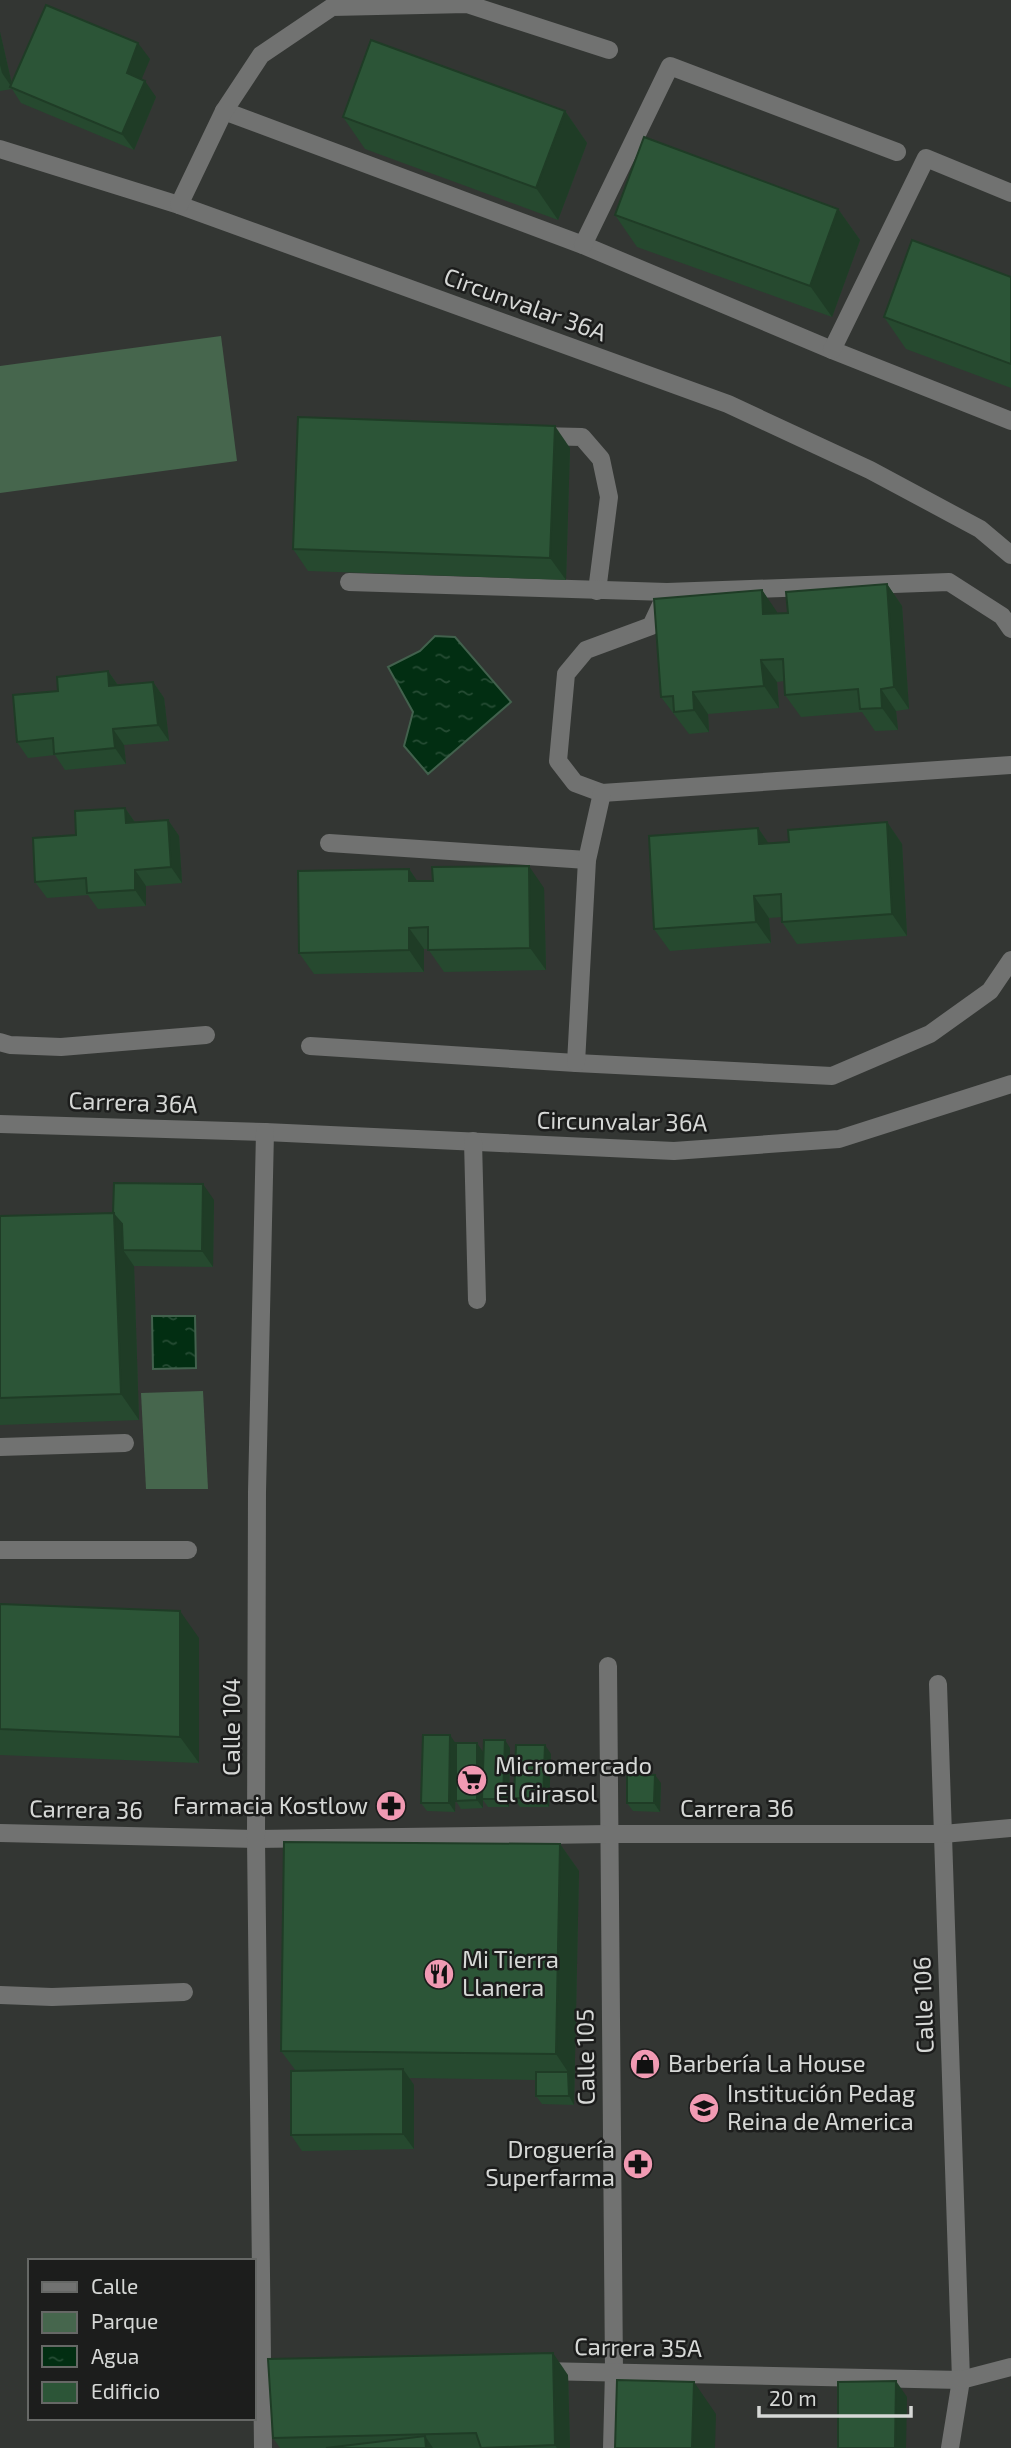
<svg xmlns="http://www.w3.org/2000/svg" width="1011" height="2448" font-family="'Exo 2',sans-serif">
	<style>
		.green { fill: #46664d }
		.water { fill: url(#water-ripples); stroke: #42614d; stroke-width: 2 }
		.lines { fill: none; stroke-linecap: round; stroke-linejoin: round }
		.minor { stroke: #717271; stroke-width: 18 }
		.wall { fill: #26492f }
		.shaded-wall { fill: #1f3c26 }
		.building { fill: #2c5537; stroke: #1f3c26; stroke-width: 2 }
		.labels { text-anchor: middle; stroke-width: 5; stroke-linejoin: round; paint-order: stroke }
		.street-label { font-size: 24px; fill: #d6d8d6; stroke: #1c1d1c }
		.poi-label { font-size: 24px; fill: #d6d8d6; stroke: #1c1d1c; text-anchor: start }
	</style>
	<defs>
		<pattern id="water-ripples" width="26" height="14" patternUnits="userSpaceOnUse" patternTransform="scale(1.75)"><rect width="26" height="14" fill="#022e12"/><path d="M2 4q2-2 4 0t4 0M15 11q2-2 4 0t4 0" fill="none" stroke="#264c34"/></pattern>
	</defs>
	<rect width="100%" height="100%" fill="#333633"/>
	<g class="green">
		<polygon points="221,336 237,461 0,493 0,366"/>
		<polygon points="203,1391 208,1489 146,1489 141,1393"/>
	</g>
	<g class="water">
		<polygon points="435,636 455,637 511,702 428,774 404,746 413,712 388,667 420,651"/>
		<polygon points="152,1316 195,1316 196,1368 153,1369"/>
	</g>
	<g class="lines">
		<g class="minor">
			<polyline points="224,111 583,245 832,350 1011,421"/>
			<polyline points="0,149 179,205 728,404 870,470 980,529 1011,555"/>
			<polyline points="179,205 224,111 261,55 332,7 467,4 609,50"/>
			<polyline points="583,245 670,66 897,152"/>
			<polyline points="832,350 926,158 1011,193"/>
			<polyline points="538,436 582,437 601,459 609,497 597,591"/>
			<polyline points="349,582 667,592"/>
			<polyline points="1011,629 1002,616 949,582 667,592 651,626 586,650 566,674 558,761 575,783 602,793 1011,765"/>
			<polyline points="329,843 587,860"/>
			<polyline points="0,1042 10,1045 61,1047 206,1035"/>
			<polyline points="310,1046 576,1063 832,1076 930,1034 990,991 1011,960"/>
			<polyline points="576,1063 587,860 602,793"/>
			<polyline points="0,1124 265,1132 674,1151 839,1139 1011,1084"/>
			<polyline points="473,1141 477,1300"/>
			<polyline points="0,1447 125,1443"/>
			<polyline points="0,1550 188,1550"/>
			<polyline points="608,1666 614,2372 612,2448"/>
			<polyline points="938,1684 961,2380 950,2448"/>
			<polyline points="0,1833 256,1839 608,1834 943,1834 1011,1828"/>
			<polyline points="0,1995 52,1997 184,1992"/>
			<polyline points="541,2371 961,2380 1011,2367"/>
			<polyline points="263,2448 256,1839 257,1492 265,1132"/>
		</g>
	</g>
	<g class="wall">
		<polygon points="0,32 12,84 150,59 141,79 156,97 134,150 21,103 12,89 0,91"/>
		<polygon points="565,111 587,143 558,220 365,149 343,117"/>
		<polygon points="838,209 860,240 832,317 637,247 615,215"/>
		<polygon points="1011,277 1011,388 906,349 884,317"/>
		<polygon points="570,448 566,580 308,571 293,549"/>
		<polygon points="887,584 902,606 909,709 896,711 898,730 875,731 862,712 801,717 785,695 784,681 777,682 779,708 708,714 709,732 689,734 661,697 762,590 777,613 788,613"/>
		<polygon points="108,671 118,685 153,682 164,698 169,741 124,745 126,764 65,770 55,755 28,758 17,742 58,691"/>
		<polygon points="125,808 135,822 168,820 179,836 182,883 146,886 146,906 98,909 88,895 47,898 35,882 76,835"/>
		<polygon points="887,822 902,844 907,936 797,944 782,922 782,917 769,918 771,943 670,951 654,929 758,828 768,843 789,842"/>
		<polygon points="409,869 417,881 544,888 546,970 444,972 428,949 424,949 424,972 314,974 299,953"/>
		<polygon points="214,1200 213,1267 134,1266 139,1420 0,1425 0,1216 113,1214"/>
		<polygon points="0,1604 199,1638 199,1763 0,1755"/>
		<polygon points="456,1743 483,1752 483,1772 510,1748 509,1807 488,1807 483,1800 483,1808 461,1809 456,1801 456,1778 455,1812 427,1811 421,1803"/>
		<polygon points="551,1754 549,1807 520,1807 514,1798"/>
		<polygon points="661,1783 660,1812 633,1811 627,1803"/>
		<polygon points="560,1844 579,1871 574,2105 542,2104 536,2096 536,2080 409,2078 414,2085 414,2149 302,2151 291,2135 296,2071 281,2051"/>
		<polygon points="568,2375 570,2448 280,2448 273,2438"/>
	</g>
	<g class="shaded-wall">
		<polygon points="0,32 13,89 2,73 0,65"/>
		<polygon points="138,43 150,59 138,88 127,73"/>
		<polygon points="145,81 156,97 134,150 122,134"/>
		<polygon points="565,111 587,143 558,220 536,188"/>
		<polygon points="838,209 860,240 832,317 810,286"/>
		<polygon points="555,426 570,448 566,580 550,558"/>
		<polygon points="887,584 902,606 909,709 894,687"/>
		<polygon points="762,590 777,612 778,636 763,614"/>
		<polygon points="761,660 777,682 779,708 764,686"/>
		<polygon points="108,671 119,687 109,686"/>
		<polygon points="153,682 164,698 169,741 158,725"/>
		<polygon points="881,689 896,711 898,730 882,708"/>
		<polygon points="693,692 708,714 709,732 694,710"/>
		<polygon points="113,729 124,745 126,764 115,748"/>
		<polygon points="125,808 136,824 126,823"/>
		<polygon points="168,820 179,836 182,883 171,867"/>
		<polygon points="887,822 902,844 907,936 892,914"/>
		<polygon points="758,828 773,850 759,844"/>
		<polygon points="529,866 544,888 546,970 530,948"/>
		<polygon points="409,869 424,891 409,881"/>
		<polygon points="135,870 146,886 146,906 135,890"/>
		<polygon points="754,896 769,918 771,943 756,922"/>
		<polygon points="409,928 424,949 424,972 409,950"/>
		<polygon points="203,1184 214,1200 213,1267 202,1251"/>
		<polygon points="114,1213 133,1240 123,1250 134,1266 139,1420 121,1394"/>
		<polygon points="180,1611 199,1638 199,1763 180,1737"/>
		<polygon points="450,1735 456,1744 455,1812 449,1803"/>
		<polygon points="505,1740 510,1748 509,1807 503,1799"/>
		<polygon points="477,1743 483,1752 483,1808 477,1800"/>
		<polygon points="545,1745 551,1754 549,1807 543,1799"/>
		<polygon points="655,1775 661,1783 660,1812 654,1803"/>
		<polygon points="560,1844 579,1871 574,2105 569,2096 568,2072 556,2054"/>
		<polygon points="403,2069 414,2085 414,2149 403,2134"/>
		<polygon points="553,2353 568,2375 570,2448 557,2448 555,2445"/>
		<polygon points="896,2381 907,2397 906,2448 895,2448"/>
		<polygon points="694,2382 716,2414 715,2448 692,2448"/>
		<polygon points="425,2436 433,2448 426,2448"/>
	</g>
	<g class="building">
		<polygon points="46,5 138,43 127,73 145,81 122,134 10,87"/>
		<polygon points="371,40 565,111 536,188 343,117"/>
		<polygon points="644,137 838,209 810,286 615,215"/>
		<polygon points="912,240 1011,277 1011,364 884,317"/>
		<polygon points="298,417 555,426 550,558 293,549"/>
		<polygon points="887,584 894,687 881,689 882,708 860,709 858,689 785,695 783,659 761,660 764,686 693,692 694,710 674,712 673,696 661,697 654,599 762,590 763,614 788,613 786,592"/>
		<polygon points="108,671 109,686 153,682 158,725 113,729 115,748 54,754 53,738 17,742 13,695 58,691 57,677"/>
		<polygon points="125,808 126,823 168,820 171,867 135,870 135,890 87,893 86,878 35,882 33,838 76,835 75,811"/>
		<polygon points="887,822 892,914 782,922 781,894 754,896 756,922 654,929 649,836 758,828 759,844 789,842 788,830"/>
		<polygon points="529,866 530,948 428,950 428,927 409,928 409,950 299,953 298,871 409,869 409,881 433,881 432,867"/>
		<polygon points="114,1183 203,1184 202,1251 123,1250 122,1224 113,1214"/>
		<polygon points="114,1213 121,1394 0,1398 0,1216"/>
		<polygon points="0,1604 180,1611 180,1737 0,1729"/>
		<polygon points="423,1735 450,1735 449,1803 421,1803"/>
		<polygon points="484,1740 505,1740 503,1799 482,1799"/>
		<polygon points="456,1743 477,1743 477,1800 456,1801"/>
		<polygon points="516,1745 545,1745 543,1799 514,1798"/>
		<polygon points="627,1774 655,1775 654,1803 627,1803"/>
		<polygon points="284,1842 560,1844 556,2054 281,2051"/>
		<polygon points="403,2069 403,2134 291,2135 291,2071"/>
		<polygon points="536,2072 568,2072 569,2096 536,2096"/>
		<polygon points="553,2353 555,2445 481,2448 476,2433 273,2438 268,2359"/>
		<polygon points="617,2380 694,2382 692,2448 615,2448"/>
		<polygon points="896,2381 895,2448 838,2448 838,2382"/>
		<polygon points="425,2436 426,2448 326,2448"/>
	</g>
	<defs>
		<g id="supermarket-disc" transform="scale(1.575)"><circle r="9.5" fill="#f19ab3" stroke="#1c1d1c"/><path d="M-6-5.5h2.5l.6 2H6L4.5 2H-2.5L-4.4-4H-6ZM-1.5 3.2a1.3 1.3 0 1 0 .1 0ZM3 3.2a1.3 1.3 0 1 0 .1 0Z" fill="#111"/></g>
		<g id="pharmacy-disc" transform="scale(1.575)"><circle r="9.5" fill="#f19ab3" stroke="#1c1d1c"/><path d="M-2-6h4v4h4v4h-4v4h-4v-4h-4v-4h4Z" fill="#111"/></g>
		<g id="restaurant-disc" transform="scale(1.575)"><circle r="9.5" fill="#f19ab3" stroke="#1c1d1c"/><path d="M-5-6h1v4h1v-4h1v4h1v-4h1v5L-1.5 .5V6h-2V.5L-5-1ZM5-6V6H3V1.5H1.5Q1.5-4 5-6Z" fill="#111"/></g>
		<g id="shop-disc" transform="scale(1.575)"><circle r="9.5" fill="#f19ab3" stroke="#1c1d1c"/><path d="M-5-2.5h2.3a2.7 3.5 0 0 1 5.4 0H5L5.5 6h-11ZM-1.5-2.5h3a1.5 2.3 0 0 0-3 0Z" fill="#111"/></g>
		<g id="school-disc" transform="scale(1.575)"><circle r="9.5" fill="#f19ab3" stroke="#1c1d1c"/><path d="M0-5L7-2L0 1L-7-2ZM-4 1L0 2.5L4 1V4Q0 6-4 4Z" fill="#111"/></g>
	</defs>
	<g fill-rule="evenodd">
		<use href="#supermarket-disc" x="472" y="1780"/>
		<use href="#pharmacy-disc" x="391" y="1806"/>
		<use href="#restaurant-disc" x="439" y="1974"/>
		<use href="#shop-disc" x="645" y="2064"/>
		<use href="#school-disc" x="704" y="2108"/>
		<use href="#pharmacy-disc" x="638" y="2164"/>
	</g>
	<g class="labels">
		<g class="street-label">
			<text transform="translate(525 305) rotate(20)" y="8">Circunvalar 36A</text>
			<text transform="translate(133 1103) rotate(2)" y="8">Carrera 36A</text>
			<text transform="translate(622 1122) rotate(1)" y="8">Circunvalar 36A</text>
			<text transform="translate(232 1727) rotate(-90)" y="8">Calle 104</text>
			<text x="737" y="1817">Carrera 36</text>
			<text transform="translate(86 1810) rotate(1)" y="8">Carrera 36</text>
			<text transform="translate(924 2005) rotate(-92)" y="8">Calle 106</text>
			<text transform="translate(586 2057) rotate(-91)" y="8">Calle 105</text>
			<text transform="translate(638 2348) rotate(1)" y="8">Carrera 35A</text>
		</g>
		<g class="poi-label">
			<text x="495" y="1774">Micromercado<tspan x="495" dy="28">El Girasol</tspan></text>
			<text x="368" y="1814" text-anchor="end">Farmacia Kostlow</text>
			<text x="462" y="1968">Mi Tierra<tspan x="462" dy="28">Llanera</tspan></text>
			<text x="668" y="2072">Barbería La House</text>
			<text x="727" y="2102">Institución Pedag<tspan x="727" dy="28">Reina de America</tspan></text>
			<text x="615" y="2158" text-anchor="end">Droguería<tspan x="615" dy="28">Superfarma</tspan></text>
		</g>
	</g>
	<rect x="28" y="2259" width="228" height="161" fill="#1c1d1c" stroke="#666866" stroke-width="2"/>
	<rect x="42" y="2282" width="35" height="10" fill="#717271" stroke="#666866" stroke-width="2"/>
	<text x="91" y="2294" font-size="21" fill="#d6d8d6">Calle</text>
	<rect x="42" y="2312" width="35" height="21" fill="#46664d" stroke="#666866" stroke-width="2"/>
	<text x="91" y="2329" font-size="21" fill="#d6d8d6">Parque</text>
	<rect x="42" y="2346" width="35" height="21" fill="url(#water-ripples)" stroke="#666866" stroke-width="2"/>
	<text x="91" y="2364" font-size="21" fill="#d6d8d6">Agua</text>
	<rect x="42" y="2382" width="35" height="21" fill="#2c5537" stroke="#666866" stroke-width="2"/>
	<text x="91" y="2399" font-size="21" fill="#d6d8d6">Edificio</text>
	<path d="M759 2406v10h152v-10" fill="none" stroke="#d6d8d6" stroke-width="3.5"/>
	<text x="769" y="2406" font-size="21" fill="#d6d8d6" stroke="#1c1d1c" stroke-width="5" paint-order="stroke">20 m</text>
</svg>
